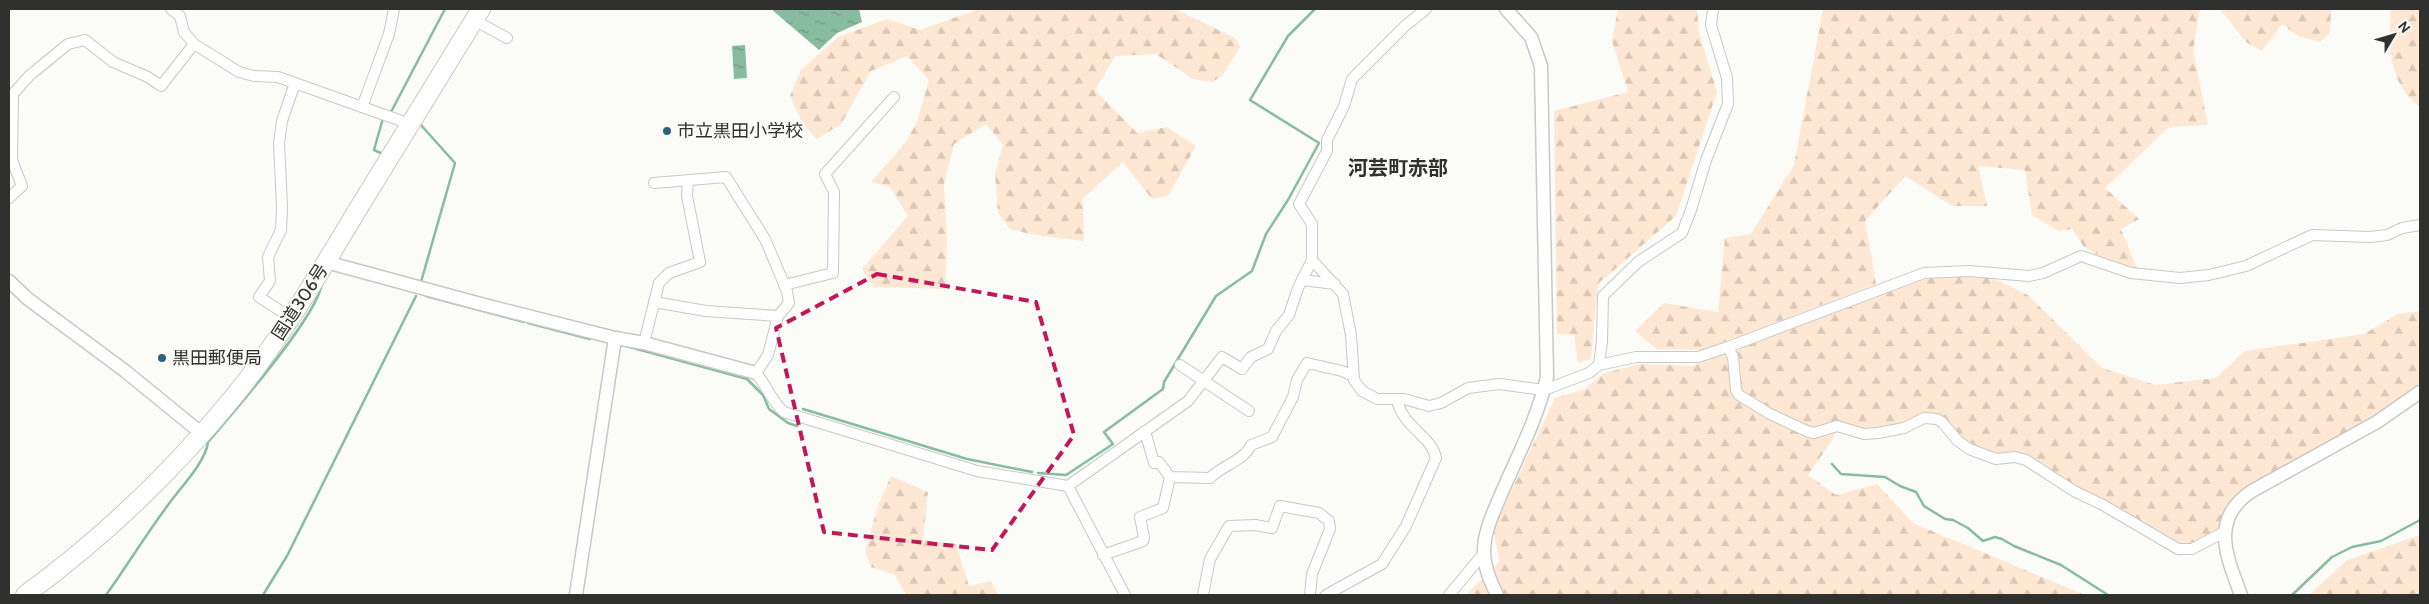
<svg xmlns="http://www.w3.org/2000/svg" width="2429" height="604" font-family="Cabin,'Noto Sans JP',sans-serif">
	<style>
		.forest { fill: url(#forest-firs) }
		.water { fill: url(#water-ripples) }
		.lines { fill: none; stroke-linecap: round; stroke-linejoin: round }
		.stream { stroke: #87bca0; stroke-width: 2.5 }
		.minor-casing { stroke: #c8c9c4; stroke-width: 12 }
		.tertiary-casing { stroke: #c8c9c4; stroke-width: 15 }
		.trunk-casing { stroke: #c8c9c4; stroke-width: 20 }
		.minor { stroke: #fff; stroke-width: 10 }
		.tertiary { stroke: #fff; stroke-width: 12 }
		.trunk { stroke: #fff; stroke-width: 18 }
		.marked { fill: none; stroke: #c2185b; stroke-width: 4; stroke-dasharray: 10 6; stroke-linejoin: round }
		.poi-dot { fill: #2d627e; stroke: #fbfcf7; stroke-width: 2 }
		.labels { text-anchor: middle; stroke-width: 4; stroke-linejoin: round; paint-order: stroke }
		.poi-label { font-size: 18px; fill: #30302e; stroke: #fbfcf7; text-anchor: start }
		.street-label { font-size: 18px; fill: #30302e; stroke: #fbfcf7 }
		.quarter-label { font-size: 20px; font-weight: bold; fill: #30302e; stroke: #fbfcf7 }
	</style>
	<defs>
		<pattern id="forest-firs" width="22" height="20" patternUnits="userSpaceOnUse" patternTransform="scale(1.25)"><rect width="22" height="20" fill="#ffe8d3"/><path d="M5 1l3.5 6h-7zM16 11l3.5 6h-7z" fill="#dbc7b5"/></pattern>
		<pattern id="water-ripples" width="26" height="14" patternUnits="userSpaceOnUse" patternTransform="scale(1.25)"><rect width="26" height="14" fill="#87bca0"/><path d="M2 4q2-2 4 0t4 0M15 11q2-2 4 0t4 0" fill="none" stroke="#6f9983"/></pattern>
	</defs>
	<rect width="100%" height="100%" fill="#fbfcf7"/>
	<g class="forest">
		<polygon points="979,9 1175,9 1235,38 1240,47 1222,76 1212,82 1193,79 1156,54 1115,56 1095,90 1137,133 1167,127 1196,146 1168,196 1152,199 1123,162 1083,198 1084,241 1035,235 1010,229 998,213 995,173 1003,145 986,124 954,144 944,184 947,239 945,289 874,287 862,269 908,216 890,187 871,182 906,142 917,122 929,80 907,56 871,71 841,124 817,139 803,124 790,96 801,70 838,37 887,19 920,30"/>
		<polygon points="1618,9 1697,9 1699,32 1717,92 1676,216 1598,284 1591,359 1578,363 1574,335 1557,334 1554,111 1628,92 1612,41"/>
		<polygon points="1823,9 2200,9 2193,50 2208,125 2169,127 2105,188 2139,219 2121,229 2138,271 2112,263 2084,247 2072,229 2058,231 2032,215 2025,170 1978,166 1987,206 1952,206 1905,176 1865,221 1876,284 1704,350 1657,349 1635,331 1664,303 1718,312 1725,238 1751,234 1794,165"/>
		<polygon points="2220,9 2331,9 2330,32 2320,42 2298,36 2282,24 2262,51 2246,42"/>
		<path d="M2391,9H2420V107C2388,84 2388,44 2391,9Z"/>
		<path d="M1942,276L1992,278L2028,295L2102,368L2156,385L2216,378L2245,351L2364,334L2398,314L2420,311V384L2373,420L2249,485C2229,501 2224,509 2217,533L2193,546L2180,547L2029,458L1996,456L1958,436L1945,419L1865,431L1840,422L1833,439L1808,475L1836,495L1877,484L1913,523L2085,595H1466L1500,561L1493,530L1555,398L1585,389L1604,373L1641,364L1692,366L1914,281Z"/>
		<polygon points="891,476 928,492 923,540 956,544 969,586 991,581 998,595 906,595 895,575 871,567 865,551 879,503"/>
		<polygon points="2420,535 2420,595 2309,595 2347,560"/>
	</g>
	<g class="water">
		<polygon points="771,9 859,9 862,22 837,33 819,50"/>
		<polygon points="745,45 747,78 734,79 732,46"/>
	</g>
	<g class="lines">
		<g class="stream">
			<polyline points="393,113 391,112 445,9"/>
			<polyline points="420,124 455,163 421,282"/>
			<polyline points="382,155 383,154 374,150 383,118"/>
			<polyline points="426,296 524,322"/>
			<polyline points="528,323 590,339"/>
			<polyline points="626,346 747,379 763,395 769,409 788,423 797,426 799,422"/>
			<polyline points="803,409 967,459 1032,472"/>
			<polyline points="1832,464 1841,474 1885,477 1900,486 1916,492 1924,506 1945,519 1953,520 1968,528 1983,541 1995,537 2002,539 2014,546 2061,565 2108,595"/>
			<polyline points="1038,473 1066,475 1113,444 1104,432 1163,389 1164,382 1216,296 1252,271 1266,234 1288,200 1319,143 1250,100 1288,36 1315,9"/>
			<path d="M106,595C129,563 150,528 174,497C185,483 206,460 208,442C233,413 318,316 322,283"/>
			<polyline points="263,595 287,556 416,296"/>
			<polyline points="2292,595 2332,557 2352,547 2381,541 2420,520"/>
		</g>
		<g class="minor-casing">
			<g id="minor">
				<polyline points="171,9 180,16 184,32 194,44 239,72 254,76 278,77 410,124"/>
				<polyline points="474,20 507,38"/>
				<polyline points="362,107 389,34 394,9"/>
				<path d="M654,183L726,177L765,239L787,291L789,303L778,316L768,355L756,373C767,386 772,402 784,412L977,471L1068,486L1188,401L1222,357L1242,369L1251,357L1268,349L1276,331L1289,315L1298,288L1312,260V224L1299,204L1327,151V140L1344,106L1352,79L1405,26L1426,9"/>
				<polyline points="9,198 22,186 12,160 13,94 29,76 68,44 85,40 113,62 148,77 161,86 194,44"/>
				<polyline points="1312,260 1343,294 1351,335 1354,380 1362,391 1377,399 1404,399 1429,406 1441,403 1468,388 1499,384 1544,390 1589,373 1599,365 1636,357 1698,357 1728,347 1924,273 1969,271 2029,276 2043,273 2081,256 2131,273 2180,278 2209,275 2246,266 2312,235 2370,237 2387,235 2402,228 2420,225"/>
				<polyline points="1302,280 1335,284"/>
				<polyline points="784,285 833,273 834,192 825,174 894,97"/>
				<polyline points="654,302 706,311 778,316"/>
				<polyline points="290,317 259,297 270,281 268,257 281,230 282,207 279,143 282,121 295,83"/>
				<polyline points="644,343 659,283 669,273 700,262 687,196 688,181"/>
				<polyline points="1728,347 1733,357 1736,390 1739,395 1770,414 1809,432 1814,433 1837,426 1864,434 1878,433 1904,428 1924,418 1937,419 1942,422 1957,440 1969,449 1996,459 2015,457 2026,460 2074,491 2103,505 2178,549 2192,549 2224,532"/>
				<polyline points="1180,365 1249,411"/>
				<polyline points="1599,365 1602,341 1603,296 1638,262 1682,233 1691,210 1706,160 1728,104 1727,78 1711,25 1713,9"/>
				<path d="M1145,431L1154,463L1159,462L1170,477L1210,478C1221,466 1245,460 1251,445L1272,437L1293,397L1297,380L1307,363L1342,371L1353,376"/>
				<polyline points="1068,486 1125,595"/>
				<polyline points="1103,555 1143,541 1144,538 1140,517 1163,508 1170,477"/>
				<polyline points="1203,595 1210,559 1229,526 1255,525 1272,528 1280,506 1319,513 1329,521 1330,529 1312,574 1310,595"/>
				<path d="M1326,595L1382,564L1406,526L1436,458C1432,436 1403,428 1397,400"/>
				<polyline points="1449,595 1484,553"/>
			</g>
		</g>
		<g class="tertiary-casing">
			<g id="tertiary">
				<polyline points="326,262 477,303 615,338 644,343 756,373"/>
				<polyline points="9,281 28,299 125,371 201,433"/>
				<polyline points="576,595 615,338"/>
				<path d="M1497,595C1490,581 1484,567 1484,551C1484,531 1494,511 1502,492C1518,455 1538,417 1547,377L1541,66L1531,37L1506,9"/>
				<path d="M2241,595C2227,557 2209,519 2252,491L2377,422L2420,392"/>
			</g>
		</g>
		<g class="trunk-casing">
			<path id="trunk" d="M25,595C103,538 174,470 235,395C282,337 320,272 358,209C399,142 440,75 481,9"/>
		</g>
		<use href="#minor" class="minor"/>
		<use href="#tertiary" class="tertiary"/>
		<use href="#trunk" class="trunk"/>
	</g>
	<path class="marked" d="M877,274L1036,302L1074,435L992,550L824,532L776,328Z"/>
	<g class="poi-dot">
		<circle cx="667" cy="131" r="5"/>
		<circle cx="162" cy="358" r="5"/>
	</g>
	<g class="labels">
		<g class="poi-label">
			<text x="677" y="137">市立黒田小学校</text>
			<text x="172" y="364">黒田郵便局</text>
		</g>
		<g class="street-label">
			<text transform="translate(300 302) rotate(-57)" y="6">国道306号</text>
		</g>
		<g class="quarter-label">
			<text x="1398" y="175">河芸町赤部</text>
		</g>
	</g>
	<rect width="2429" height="604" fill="none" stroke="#30302e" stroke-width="20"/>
	<g transform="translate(2394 35) rotate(52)" stroke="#fbfcf7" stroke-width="4" paint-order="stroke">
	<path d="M0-4L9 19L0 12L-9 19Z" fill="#30302e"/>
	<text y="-8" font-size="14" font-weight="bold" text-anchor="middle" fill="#30302e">N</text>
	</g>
</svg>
